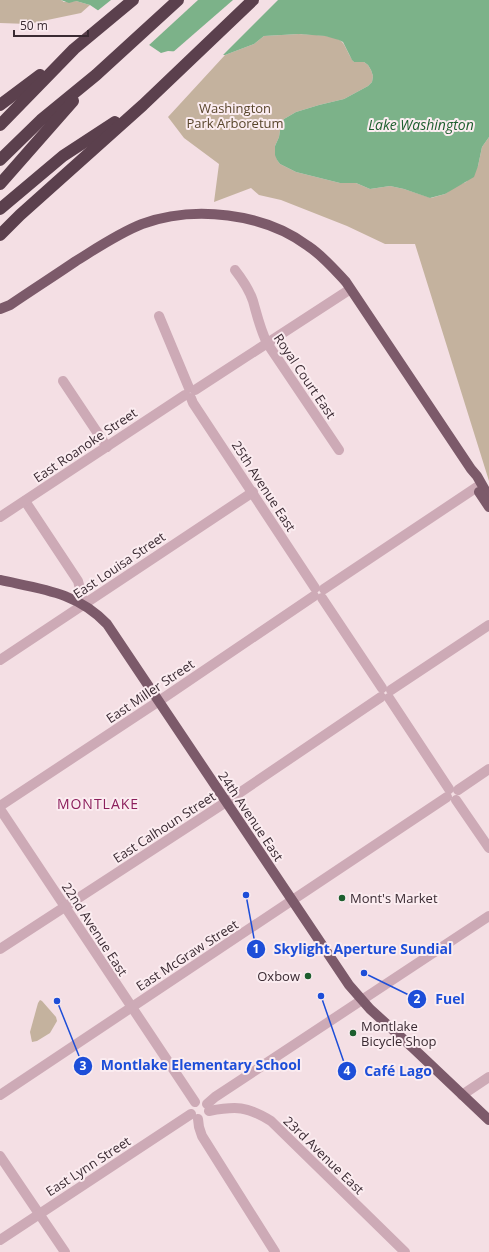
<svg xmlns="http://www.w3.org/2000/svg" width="489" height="1252" font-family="'Open Sans',sans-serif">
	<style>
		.green { fill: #c4b29e }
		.water { fill: #7cb289 }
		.pier { fill: #f4dfe4 }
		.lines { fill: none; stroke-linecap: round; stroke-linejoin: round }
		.minor { stroke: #cdaab6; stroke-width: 10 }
		.major { stroke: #7c5a6a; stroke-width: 10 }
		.highway { stroke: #5b404d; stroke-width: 12 }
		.poi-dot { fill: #1d5e2e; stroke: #fbecf0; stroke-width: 1.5 }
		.labels { text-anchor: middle; stroke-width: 4; stroke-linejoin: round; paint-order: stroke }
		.park-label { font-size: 13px; fill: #59462c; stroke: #fbecf0 }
		.street-label { font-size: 13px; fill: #3a2a32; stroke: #fbecf0 }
		.poi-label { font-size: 13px; fill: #3a2a32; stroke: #fbecf0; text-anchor: start }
		.water-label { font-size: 14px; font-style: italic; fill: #1d5e2e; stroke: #fbecf0 }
		.neighbourhood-label { font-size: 14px; letter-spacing: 1px; fill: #8c1f5c; stroke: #fbecf0 }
		.leader { fill: none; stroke: #1d4ed8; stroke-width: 1.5 }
		.callout-dot { fill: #1d4ed8; stroke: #fbecf0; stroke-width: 1.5 }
		.mark-label { font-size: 12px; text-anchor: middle; font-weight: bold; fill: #fff }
		.callout-label { font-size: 14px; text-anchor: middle; font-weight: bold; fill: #1d4ed8; stroke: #fbecf0; stroke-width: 4; stroke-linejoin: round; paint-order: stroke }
	</style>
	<rect width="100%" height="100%" fill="#f4dfe4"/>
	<g class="green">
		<polygon points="0,0 61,0 64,2 76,1 90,5 81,13 28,24 0,23"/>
		<path d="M299,34C310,35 337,34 343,43C347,49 349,56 354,62H364L368,65L371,70L373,76L372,82L368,86L344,99L319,105L296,112L284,119L281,124L279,137L275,146L277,160L280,164L296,172L340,183H356L370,189L390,186L404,189L431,198L445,194L456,186L466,182L478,166L482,147L489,137V481L415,244H385L347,226L281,200L259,195L251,188L214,202L219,164L184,138L168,117L225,55L254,44L264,36Z"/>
		<polygon points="40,1000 42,1001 56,1017 57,1021 50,1033 37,1041 32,1042 30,1032 38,1003"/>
	</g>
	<polygon class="water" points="61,0 489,0 489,137 482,147 478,166 474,177 445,194 430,198 404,189 390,186 370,189 356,183 340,183 296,172 280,164 277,160 275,155 275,146 279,137 281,124 284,119 296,112 319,105 344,99 368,86 372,82 373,76 371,70 368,65 364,62 354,62 352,60 343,42 339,40 325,36 299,34 264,36 254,44 225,55 168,51 161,53 90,5 76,1 69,3"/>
	<g class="pier">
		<polygon points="111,0 198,0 148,46 96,12"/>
		<polygon points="233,0 278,0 221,57 172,53"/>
	</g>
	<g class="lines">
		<g class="minor">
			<path d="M235,270C242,279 249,289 253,301C257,315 260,329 267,343L339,450"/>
			<polyline points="159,316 189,388"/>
			<polyline points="63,381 107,447"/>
			<polyline points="195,390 349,290"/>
			<polyline points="191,398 193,403 315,588"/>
			<polyline points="25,501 78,581 84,604"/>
			<polyline points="0,517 185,395"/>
			<polyline points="324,589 477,487"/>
			<polyline points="322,598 382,688"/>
			<polyline points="0,660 253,492"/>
			<polyline points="391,690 489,625"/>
			<polyline points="389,698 449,789"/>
			<polyline points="458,790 489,769"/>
			<polyline points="456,800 489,848"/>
			<polyline points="0,806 159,701 314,596"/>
			<polyline points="0,809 195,1102"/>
			<polyline points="0,949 226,802 381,697"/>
			<polyline points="0,1095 447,797"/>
			<polyline points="462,1095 489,1077"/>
			<polyline points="207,1104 215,1097 489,916"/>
			<path d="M209,1111C236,1106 247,1106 271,1121L405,1252"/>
			<polyline points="198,1119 199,1127 202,1136 275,1252"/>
			<polyline points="0,1156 65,1252"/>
			<polyline points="0,1240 191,1114"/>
		</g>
		<g class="major">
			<path d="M0,309L10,305C32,290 54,276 76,261C97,248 119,233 142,224C194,205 264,213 308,246C323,256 334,269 346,282L471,469L477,476L489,497"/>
			<polyline points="479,492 489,507"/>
			<path d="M0,580C41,589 77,592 107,624L349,985L370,1009L413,1048L489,1120"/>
		</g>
		<g class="highway">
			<polyline points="0,105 40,75"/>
			<polyline points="0,125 74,49 133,0"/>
			<polyline points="0,160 41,120 96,75 178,0"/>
			<polyline points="0,184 73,101"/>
			<polyline points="0,209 63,156 115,122"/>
			<polyline points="0,235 20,215 143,105 253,0"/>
		</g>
	</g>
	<g class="poi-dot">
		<circle cx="342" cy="898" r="4"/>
		<circle cx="308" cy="976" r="4"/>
		<circle cx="353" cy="1033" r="4"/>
	</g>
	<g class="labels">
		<g class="park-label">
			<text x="235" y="113">Washington<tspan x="235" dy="15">Park Arboretum</tspan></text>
		</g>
		<g class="street-label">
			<text transform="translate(305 376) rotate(56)" y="5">Royal Court East</text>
			<text transform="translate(85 445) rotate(-34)" y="5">East Roanoke Street</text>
			<text transform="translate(264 486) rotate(57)" y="5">25th Avenue East</text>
			<text transform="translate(119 565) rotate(-34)" y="5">East Louisa Street</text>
			<text transform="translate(150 691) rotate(-34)" y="5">East Miller Street</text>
			<text transform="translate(251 816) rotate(56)" y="5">24th Avenue East</text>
			<text transform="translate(164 827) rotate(-33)" y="5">East Calhoun Street</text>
			<text transform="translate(95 929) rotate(57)" y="5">22nd Avenue East</text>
			<text transform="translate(187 955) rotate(-33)" y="5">East McGraw Street</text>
			<text transform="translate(324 1155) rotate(44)" y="5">23rd Avenue East</text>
			<text transform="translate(88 1166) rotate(-33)" y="5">East Lynn Street</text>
		</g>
		<g class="poi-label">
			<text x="350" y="903">Mont's Market</text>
			<text x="300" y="981" text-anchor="end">Oxbow</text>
			<text x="361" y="1031">Montlake<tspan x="361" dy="15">Bicycle Shop</tspan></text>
		</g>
		<g class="water-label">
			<text x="421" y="130">Lake Washington</text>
		</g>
		<g class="neighbourhood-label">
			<text x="98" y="809">MONTLAKE</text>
		</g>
	</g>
	<path class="leader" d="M246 895L256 949M364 973L417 999M57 1001L83 1066M321 996L347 1071"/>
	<g class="callout-dot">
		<circle cx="246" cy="895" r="4"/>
		<circle cx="364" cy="973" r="4"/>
		<circle cx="57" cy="1001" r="4"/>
		<circle cx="321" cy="996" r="4"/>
		<circle cx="256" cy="949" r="10"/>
		<circle cx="417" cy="999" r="10"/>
		<circle cx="83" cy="1066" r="10"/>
		<circle cx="347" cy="1071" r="10"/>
	</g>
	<g class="mark-label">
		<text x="256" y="953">1</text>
		<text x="417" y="1003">2</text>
		<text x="83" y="1070">3</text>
		<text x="347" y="1075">4</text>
	</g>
	<g class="callout-label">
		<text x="363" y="954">Skylight Aperture Sundial</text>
		<text x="450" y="1004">Fuel</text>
		<text x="201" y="1070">Montlake Elementary School</text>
		<text x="398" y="1076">Café Lago</text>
	</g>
	<path d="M14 30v6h74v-6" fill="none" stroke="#3a2a32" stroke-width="2"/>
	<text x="20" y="30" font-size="12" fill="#3a2a32" stroke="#fbecf0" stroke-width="3" paint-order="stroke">50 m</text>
</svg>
